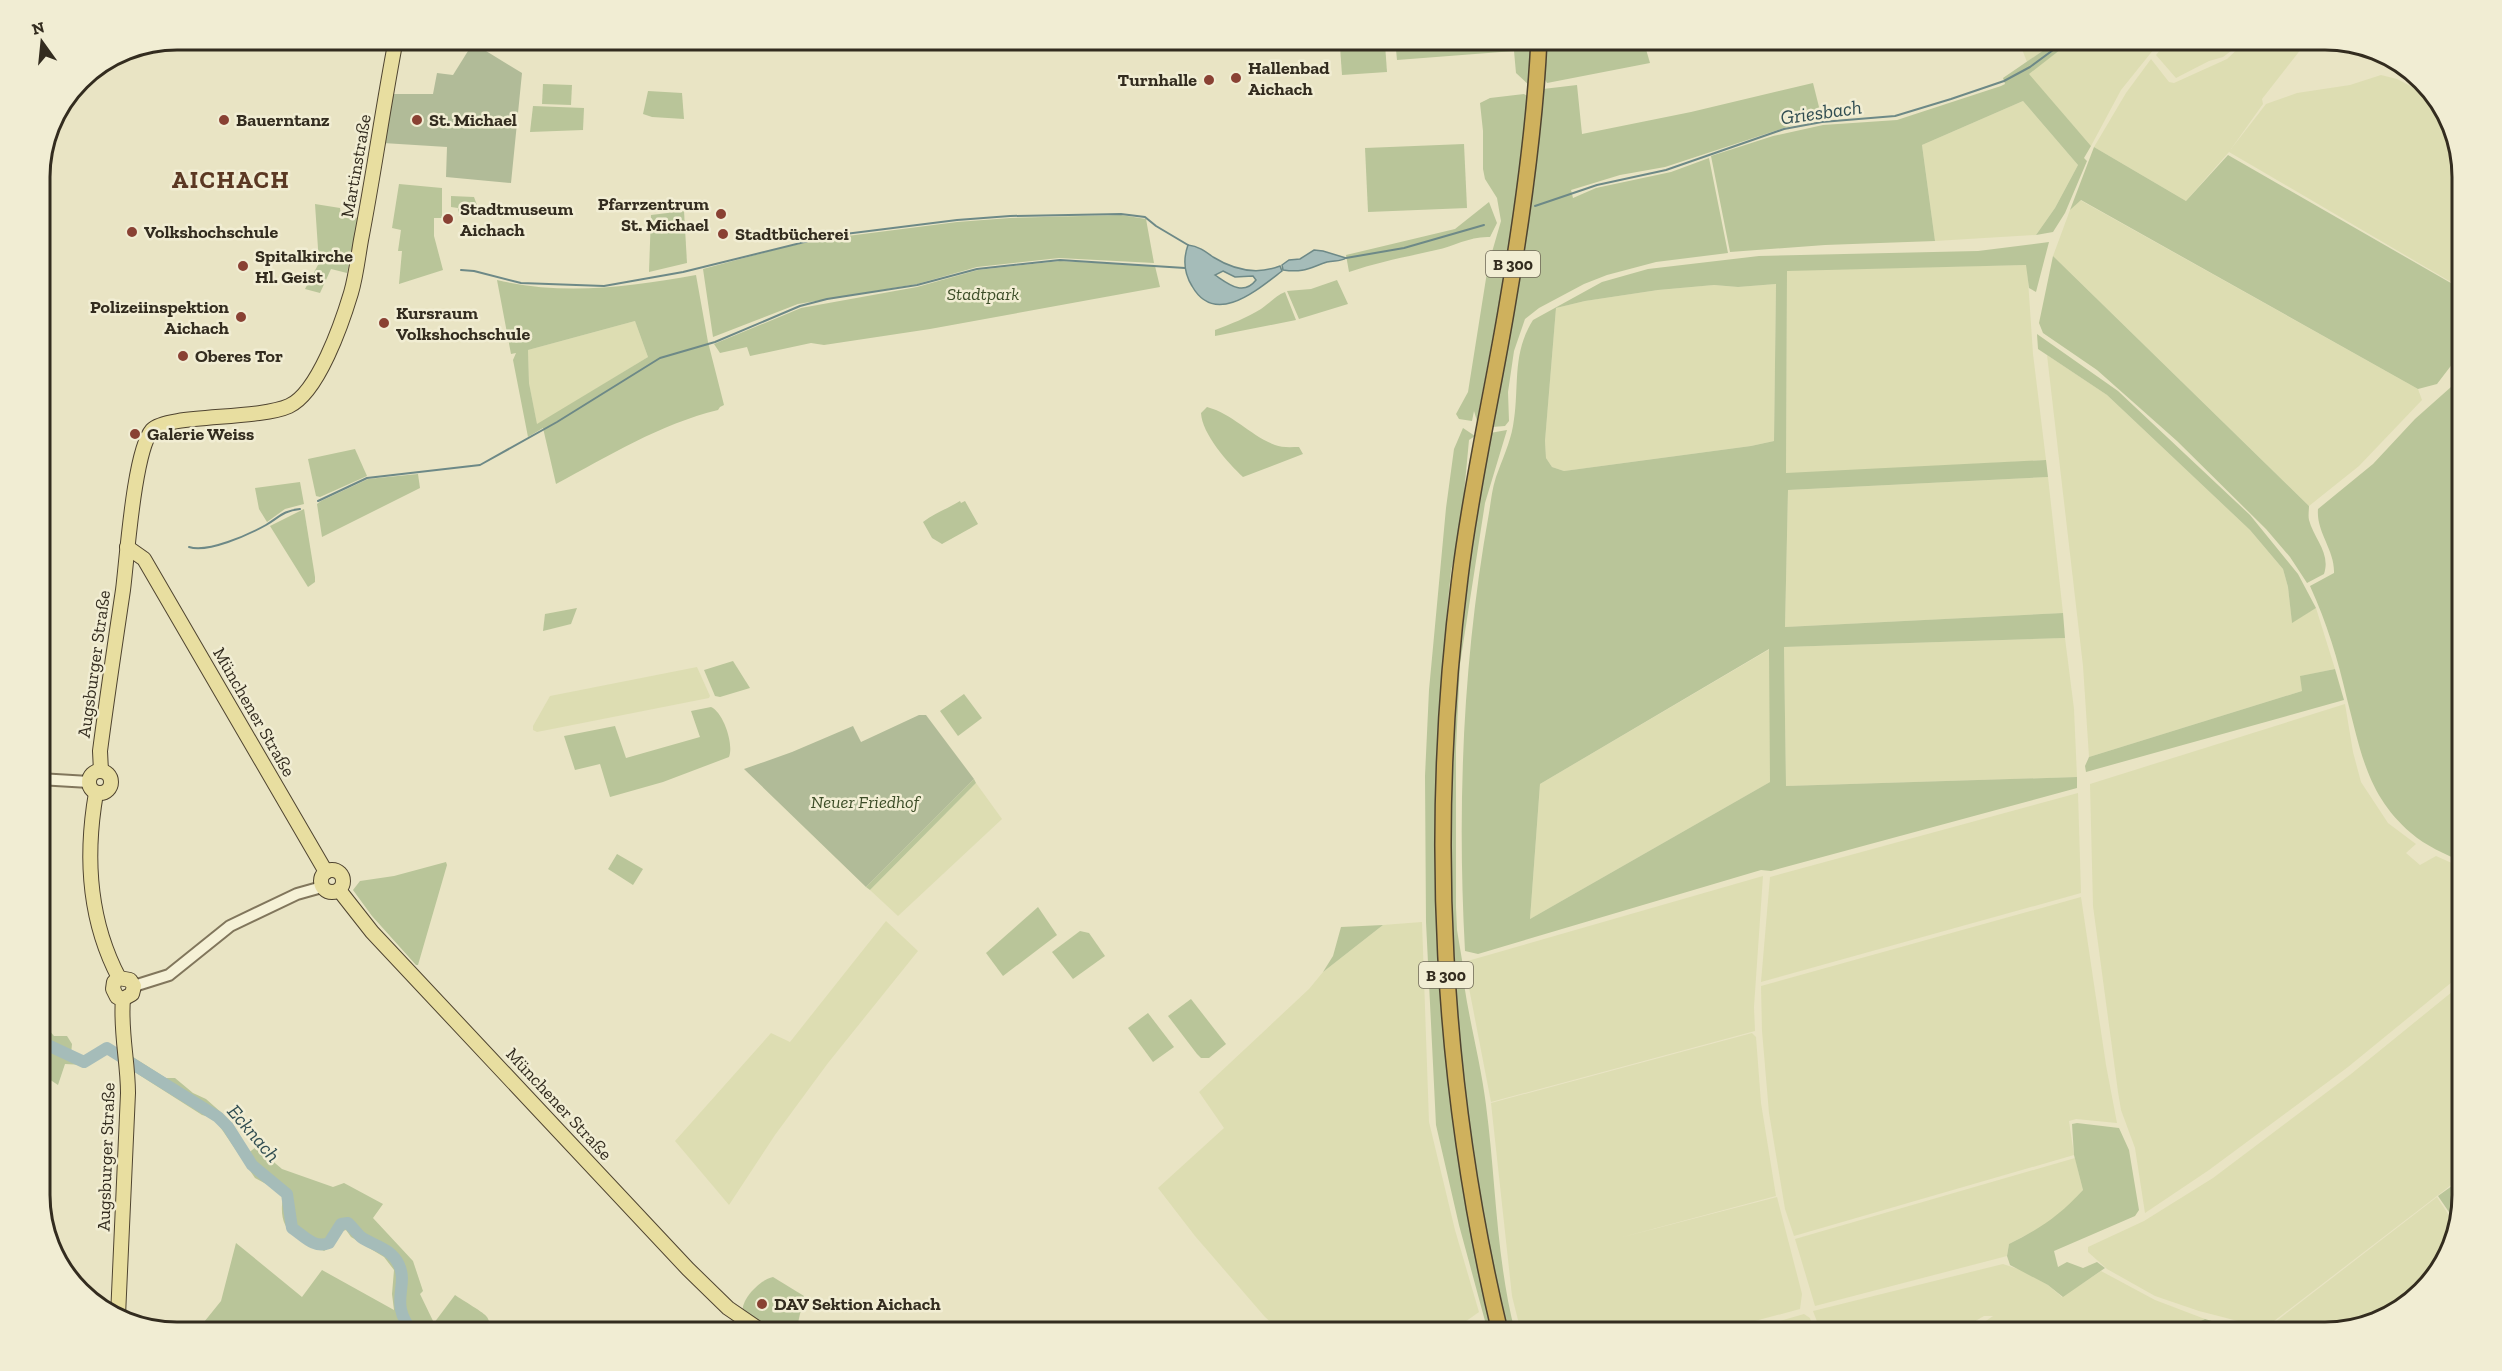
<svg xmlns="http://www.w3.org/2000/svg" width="2502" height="1371" font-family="'Zilla Slab',serif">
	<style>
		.farmland { fill: #ddddb2 }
		.green { fill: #b9c599; fill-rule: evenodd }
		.cemetery { fill: #b1bb98 }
		.water { fill: #a5bcb9; stroke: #6d8987; stroke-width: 1.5; fill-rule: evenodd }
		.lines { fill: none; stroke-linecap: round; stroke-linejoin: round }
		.stream { stroke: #6d8987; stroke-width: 2 }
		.river { stroke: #a5bcb9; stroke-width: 12 }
		.minor-casing { stroke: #81765c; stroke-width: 14 }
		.major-casing { stroke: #4f4430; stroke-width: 16 }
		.highway-casing { stroke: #4f4430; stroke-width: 18 }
		.minor { stroke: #f5f1d6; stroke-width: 10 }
		.major { stroke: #e8dea0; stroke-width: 14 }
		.highway { stroke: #cfb15d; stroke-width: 15 }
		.poi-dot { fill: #894133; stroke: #f1edd3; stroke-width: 2 }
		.labels { text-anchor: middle; stroke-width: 5; stroke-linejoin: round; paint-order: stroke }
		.shield { fill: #f1edd3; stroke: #6c6655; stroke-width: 1.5 }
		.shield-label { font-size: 16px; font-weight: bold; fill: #332c1f }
		.poi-label { font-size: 18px; font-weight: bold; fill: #332c1f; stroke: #f1edd3; text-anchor: start }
		.street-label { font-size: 18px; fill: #332c1f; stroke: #f1edd3 }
		.park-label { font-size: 18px; font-style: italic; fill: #3d4d28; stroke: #f1edd3 }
		.water-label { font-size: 20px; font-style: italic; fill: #304d51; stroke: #f1edd3 }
		.district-label { font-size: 24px; font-weight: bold; letter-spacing: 1.5px; fill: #5b3823; stroke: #f1edd3 }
		.rim { fill: none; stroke: #332c1f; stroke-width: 3 }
	</style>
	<rect width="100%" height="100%" fill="#e9e4c4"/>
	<g class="farmland">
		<polygon points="2018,39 2060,39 2027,62"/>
		<polygon points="2074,39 2162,39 2121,90 2091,146 2028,74"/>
		<polygon points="2169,39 2247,39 2223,57 2209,61 2176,78 2156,55"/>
		<polygon points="2248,39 2309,39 2262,99 2263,104 2231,149 2266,104 2297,93 2350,85 2381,75 2397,79 2441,102 2463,168 2463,289 2229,152 2186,201 2094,147 2126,93 2151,59 2169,82 2174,83 2227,59"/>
		<polygon points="2023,101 2078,165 2055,208 2036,235 1935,241 1922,145"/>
		<polygon points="2080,200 2418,389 2422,400 2359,466 2309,506 2053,256 2070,210"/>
		<polygon points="2027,265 2033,354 2046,460 1786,474 1787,270"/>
		<polygon points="1776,284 1774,441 1751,446 1564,471 1552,467 1546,458 1545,441 1556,308 1585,301 1658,290 1714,285 1738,287"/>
		<polygon points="635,321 648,357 537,425 529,383 528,350"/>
		<polygon points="2047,355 2107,395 2250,530 2283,569 2288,587 2292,622 2316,608 2335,669 2301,676 2302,691 2089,757 2083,666"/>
		<polygon points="2048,477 2063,613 1785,627 1788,490"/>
		<polygon points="2065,638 2074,709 2077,777 1786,786 1784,647"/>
		<polygon points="1770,649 1770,782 1530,919 1540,784"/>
		<polygon points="697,667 710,696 709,698 537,732 533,730 533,726 550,696"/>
		<polygon points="2345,704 2353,752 2361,782 2388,823 2416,844 2406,853 2420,865 2436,856 2463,868 2463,973 2348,1067 2209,1170 2145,1213 2135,1148 2121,1110 2118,1092 2093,906 2090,784"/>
		<polygon points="976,783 1002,819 898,916 870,890"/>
		<polygon points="2078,793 2081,893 1761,982 1770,877"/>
		<polygon points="1763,876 1754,1007 1755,1031 1491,1102 1464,962"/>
		<polygon points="2081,897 2106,1065 2117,1123 2076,1119 2069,1121 2074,1155 1794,1236 1785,1209 1769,1113 1762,1031 1761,986"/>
		<polygon points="886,921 918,951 828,1063 775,1135 729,1205 675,1141 771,1033 790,1042"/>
		<polygon points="1422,922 1429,1122 1455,1230 1479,1312 1451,1332 1282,1332 1265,1317 1195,1236 1158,1188 1224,1128 1199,1092 1309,989 1323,972 1383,925"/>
		<polygon points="2463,983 2463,1176 2265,1328 2199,1311 2155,1296 2107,1269 2088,1252 2088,1247 2144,1221 2213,1178 2351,1074"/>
		<polygon points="1752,1033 1756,1037 1761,1103 1776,1196 1619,1238 1777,1197 1802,1294 1800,1309 1714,1332 1521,1332 1512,1296 1491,1103"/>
		<polygon points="2075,1158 2083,1190 2063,1212 2045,1225 2009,1244 2007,1256 1815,1306 1795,1239"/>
		<polygon points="2437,1197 2450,1217 2458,1212 2445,1263 2394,1313 2326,1332 2266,1329"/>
		<polygon points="2003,1264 2021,1270 2048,1285 2062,1297 2101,1271 2155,1300 2205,1319 2178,1332 1970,1332 1993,1316 1984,1316 1957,1332 1821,1332 1813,1311"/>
		<polygon points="1804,1314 1810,1318 1814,1332 1741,1332"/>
	</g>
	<g class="green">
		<polygon points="1395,39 1534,39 1530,86 1516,73 1514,51 1397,60"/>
		<polygon points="1545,39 1643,39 1650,63 1547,83 1543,76"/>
		<polygon points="2060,39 2074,39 2029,74 2091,146 2084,158 2087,161 2065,213 2053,232 2036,235 2055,208 2078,165 2023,101 1922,145 1935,241 1825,245 1730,252 1711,156 1773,136 1823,125 1897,120 2001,86 2005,84 2003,78"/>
		<polygon points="1385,44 1387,72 1342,75 1340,47"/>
		<polygon points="1813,83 1822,119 1799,123 1665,167 1620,175 1571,190 1573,198 1596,188 1671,172 1709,158 1728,253 1656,262 1607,275 1584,284 1539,308 1525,319 1514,351 1508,392 1509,421 1505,426 1492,427 1512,323 1534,185 1543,89 1577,85 1582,134 1691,112"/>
		<polygon points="543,84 572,85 571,105 542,104"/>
		<polygon points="648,91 682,93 684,119 652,117 643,114"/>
		<polygon points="1524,94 1529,97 1523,176 1477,421 1474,411 1472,421 1459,419 1456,414 1468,392 1488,266 1501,221 1497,198 1485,179 1483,169 1483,131 1480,103 1490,98"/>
		<polygon points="533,106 584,108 583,130 530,132"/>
		<polygon points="1464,144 1467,208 1368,212 1365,148"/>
		<polygon points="2094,147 2186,201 2228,155 2463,290 2463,350 2437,384 2418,389 2081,200 2070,210"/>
		<polygon points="399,184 442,188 442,218 434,218 434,236 443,270 399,284 402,251 398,251 401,230 392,228"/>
		<polygon points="451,196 474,197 477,205 476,215 458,215 458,208 451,207"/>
		<path d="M1489,202L1497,223L1490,237C1470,236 1455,246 1436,250C1406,257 1378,262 1349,272L1346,255L1455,229Z"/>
		<polygon points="315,204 340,208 341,215 358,218 347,273 331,269 320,293 305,289 319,263"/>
		<polygon points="684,211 687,263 649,272 651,215"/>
		<polygon points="1121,215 1146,219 1154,263 1059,258 977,267 917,284 798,304 713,337 703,269 785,247 824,239 957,222 1010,218"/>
		<path d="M2049,242L2036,292L2029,288L2026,265L1787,271L1786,473L2046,460L2048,477L1788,490L1785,627L2063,613L2065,638L1784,647L1786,786L2077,777V788L1771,871L1761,870L1478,954L1465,951C1457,804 1463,658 1489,513C1491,501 1492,489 1496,477C1502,460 1510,443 1513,426C1520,388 1511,355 1533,320L1602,282L1648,269L1759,256L1978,251ZM1776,284L1774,441L1751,446L1564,471L1552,467L1546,458L1545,441L1556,308L1585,301L1658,290L1714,285L1738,287ZM1769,649L1770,782L1530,919L1540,784Z"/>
		<path d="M2053,256L2309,506C2309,510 2308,516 2309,520C2314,539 2331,553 2324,574L2307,583L2290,557L2266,529L2177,441L2097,370L2043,333L2039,323Z"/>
		<polygon points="1060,261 1155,266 1160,287 930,329 824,345 811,343 750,356 747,347 720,353 714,344 801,308 917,287 978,270"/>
		<path d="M696,275L708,342L724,405L720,407L718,410C660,424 609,456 556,484L543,428L528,437L513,360L516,353L511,354L497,280C564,296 628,287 696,275ZM635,321L648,357L537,424L529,383L528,350Z"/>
		<polygon points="1337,280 1348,304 1299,319 1287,291 1311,289"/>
		<path d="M1285,292L1296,320L1215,336V330C1231,324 1246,318 1261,309C1270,303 1275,296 1285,292Z"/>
		<polygon points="2037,334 2118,391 2250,515 2298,574 2316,608 2292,623 2288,587 2283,569 2250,530 2107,395 2038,349"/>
		<path d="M2460,379L2463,380V862C2445,854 2426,846 2411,833C2367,795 2361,752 2347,699C2338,660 2327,623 2310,586L2334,573C2335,550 2316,532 2318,509L2373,464L2415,419Z"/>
		<path d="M1207,407C1233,414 1251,436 1275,445C1282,448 1292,447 1299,447L1303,454L1243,477C1228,463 1202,434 1201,413Z"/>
		<polygon points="1463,428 1475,436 1469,440 1461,526 1451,571 1447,611 1438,759 1436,875 1440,1000 1448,1073 1494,1332 1488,1332 1459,1225 1436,1125 1426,922 1425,776 1429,690 1446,508 1454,449"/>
		<path d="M1507,430L1485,503L1460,664L1456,748V907L1457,930L1466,984H1464C1470,1024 1481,1065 1486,1105C1496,1181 1496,1258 1515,1332H1506L1482,1218L1466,1107L1453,985L1447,803L1464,577L1490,433Z"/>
		<polygon points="355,449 367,476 320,497 316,496 308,459"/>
		<polygon points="418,474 420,488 322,537 317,504 321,501 368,479"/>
		<polygon points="300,482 304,504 285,509 267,522 259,509 255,488"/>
		<path d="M960,501L961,503L965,501L978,524L942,544L932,538L923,522C935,513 947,509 960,501Z"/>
		<polygon points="304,509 315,577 315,582 308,587 270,526"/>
		<polygon points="577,608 571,624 543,631 545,614"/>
		<polygon points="733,661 750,688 720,697 715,696 704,670"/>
		<polygon points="2335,669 2344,700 2086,772 2085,766 2089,757 2302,691 2300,676"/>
		<polygon points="964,694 982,718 958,736 940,711"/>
		<path d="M711,707C724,713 734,745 729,757L663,782L610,797L600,764L575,770L564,736L615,726L626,758L700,737L691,711Z"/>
		<polygon points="974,779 976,783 870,890 866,887"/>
		<polygon points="617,854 643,869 633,885 608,869"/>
		<polygon points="446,862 447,865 418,965 416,965 372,916 353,890 360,881 394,876"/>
		<polygon points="1038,907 1057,935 1003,976 986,953"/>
		<polygon points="1383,925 1323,972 1333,956 1341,927"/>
		<polygon points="1080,931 1089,933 1105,956 1073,979 1052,952"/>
		<polygon points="1191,999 1226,1044 1209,1058 1201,1058 1197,1054 1168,1016"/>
		<polygon points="1148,1013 1174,1047 1153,1062 1128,1028"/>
		<path d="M39,1022L43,1023L54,1036H67L72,1044L71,1054C86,1065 92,1050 105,1045L119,1052V1059L105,1050L84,1065L65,1064L58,1085L43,1075L39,1078Z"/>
		<path d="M133,1057L166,1078H175L193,1093L206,1099L223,1114L247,1154L256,1147L282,1169L333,1187L344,1183L383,1204L373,1218L413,1261L423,1291L420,1294L434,1323L455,1295C462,1300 485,1313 487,1317C490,1321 490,1328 491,1332H196L221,1301L236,1243L302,1297L322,1270L394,1310L392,1294L394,1270L384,1257L351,1237L346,1230L340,1232L334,1245L324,1251C296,1238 277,1233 283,1197L279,1191L255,1178L214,1118L202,1115L133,1071Z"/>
		<path d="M2077,1123L2119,1128L2129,1150L2139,1210L2135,1216L2054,1251L2058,1267L2067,1262L2083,1268L2097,1262L2105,1268L2063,1297L2048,1285L2010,1265L2007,1256L2009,1244C2041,1228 2059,1216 2083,1190L2074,1155L2072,1124Z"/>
		<path d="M2463,1178C2463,1193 2464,1206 2451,1215L2438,1196Z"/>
		<path d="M773,1277L804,1296L796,1332H775L743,1312C740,1300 761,1279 773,1277Z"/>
		<polygon points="2205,1319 2248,1332 2178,1332"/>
	</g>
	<g class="cemetery">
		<polygon points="473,43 522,73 511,183 446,177 447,147 383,143 391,94 433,94 437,73 453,75"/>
		<polygon points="919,715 926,715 974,779 866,887 744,769 792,752 853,726 861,742"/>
	</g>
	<g class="water">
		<path d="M1188,245C1198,246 1205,251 1213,257C1234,270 1257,275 1280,266L1282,271C1257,290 1215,327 1192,286C1184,273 1183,259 1188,245ZM1223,271L1235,277L1253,276L1256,280C1243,297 1227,283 1215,275Z"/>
		<path d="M1314,250L1323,251L1346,258C1340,262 1334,260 1327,262C1309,268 1304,273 1283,270L1282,265L1289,260L1300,259Z"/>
	</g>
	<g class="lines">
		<g class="stream">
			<polyline points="1535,206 1597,185 1666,170 1784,129 1822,122 1895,116 1951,99 2004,81 2030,67 2068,39"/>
			<polyline points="1346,258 1404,248 1484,225"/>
			<polyline points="461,270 474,271 521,283 604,286 683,272 829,236 957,220 1010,216 1121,214 1145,217 1156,226 1188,245"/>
			<polyline points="318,501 367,478 480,465 557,422 660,358 715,342 800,306 827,299 917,285 977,269 1060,260 1185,268"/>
			<path d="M189,547C208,553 248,535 266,525C280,517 282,511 300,509"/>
		</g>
		<path class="river" d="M39,1041L84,1062L107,1048L218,1117L228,1127L252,1165L287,1194L292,1228C304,1236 314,1249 329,1243L341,1224L348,1223C352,1227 357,1233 361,1237C374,1246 391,1248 399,1265C409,1287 388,1303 413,1332"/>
		<g class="minor-casing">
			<g id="minor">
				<polyline points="39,779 89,782"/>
				<polyline points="134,986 169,975 230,926 297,894 322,887"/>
			</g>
		</g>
		<g class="major-casing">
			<g id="major">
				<polyline points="127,547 144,559 326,872"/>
				<circle cx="100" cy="782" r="11"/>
				<path d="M101,771L100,751C107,697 115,644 123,590C127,559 134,451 152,430C167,414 258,420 289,406C318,393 342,323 351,293C356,276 358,257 361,240C374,173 383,106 396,39"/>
				<path d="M96,793C85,856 89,921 119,978"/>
				<circle cx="332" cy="881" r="11"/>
				<polyline points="339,890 372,932 688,1269 728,1308 763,1332"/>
				<polyline points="119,978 130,980 134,986 132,994 123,999"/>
				<polyline points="119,978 114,982 113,989 117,997 123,999"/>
				<path d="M118,1316L128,1093C128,1062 120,1030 123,999"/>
			</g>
		</g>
		<g class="highway-casing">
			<path id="highway" d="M1500,1332C1441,1085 1428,829 1460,577C1471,486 1492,396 1507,306C1522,218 1535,128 1539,39"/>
		</g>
		<use href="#minor" class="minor"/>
		<use href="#major" class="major"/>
		<use href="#highway" class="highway"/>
	</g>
	<g class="poi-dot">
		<circle cx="1236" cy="78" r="6"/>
		<circle cx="1209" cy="80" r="6"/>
		<circle cx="224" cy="120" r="6"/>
		<circle cx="417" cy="120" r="6"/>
		<circle cx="721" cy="214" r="6"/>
		<circle cx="448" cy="219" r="6"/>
		<circle cx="132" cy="232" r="6"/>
		<circle cx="723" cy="234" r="6"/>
		<circle cx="243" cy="266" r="6"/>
		<circle cx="241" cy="317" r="6"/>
		<circle cx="384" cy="323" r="6"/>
		<circle cx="183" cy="356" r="6"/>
		<circle cx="135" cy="434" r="6"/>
		<circle cx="762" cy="1304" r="6"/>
	</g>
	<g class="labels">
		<g class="shield">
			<rect x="1486" y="251" width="54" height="26" rx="4.5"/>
			<rect x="1419" y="962" width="54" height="26" rx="4.5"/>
		</g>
		<g class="shield-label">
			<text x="1513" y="270">B 300</text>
			<text x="1446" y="981">B 300</text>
		</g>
		<g class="poi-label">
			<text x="1248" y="74">Hallenbad<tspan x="1248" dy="21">Aichach</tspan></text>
			<text x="1197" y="86" text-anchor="end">Turnhalle</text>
			<text x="236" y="126">Bauerntanz</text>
			<text x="429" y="126">St. Michael</text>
			<text x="709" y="210" text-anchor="end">Pfarrzentrum<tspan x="709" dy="21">St. Michael</tspan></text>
			<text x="460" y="215">Stadtmuseum<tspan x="460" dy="21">Aichach</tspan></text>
			<text x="144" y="238">Volkshochschule</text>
			<text x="735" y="240">Stadtbücherei</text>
			<text x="255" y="262">Spitalkirche<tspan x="255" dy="21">Hl. Geist</tspan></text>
			<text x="229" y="313" text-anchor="end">Polizeiinspektion<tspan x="229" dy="21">Aichach</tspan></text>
			<text x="396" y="319">Kursraum<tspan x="396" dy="21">Volkshochschule</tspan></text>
			<text x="195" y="362">Oberes Tor</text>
			<text x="147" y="440">Galerie Weiss</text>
			<text x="774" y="1310">DAV Sektion Aichach</text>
		</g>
		<g class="street-label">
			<text transform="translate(356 166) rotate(-80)" y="6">Martinstraße</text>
			<text transform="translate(94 664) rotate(-82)" y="6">Augsburger Straße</text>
			<text transform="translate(254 712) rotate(60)" y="6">Münchener Straße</text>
			<text transform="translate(559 1104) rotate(47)" y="6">Münchener Straße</text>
			<text transform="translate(106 1157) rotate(-88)" y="6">Augsburger Straße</text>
		</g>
		<g class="park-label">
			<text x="983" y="300">Stadtpark</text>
			<text x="865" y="808">Neuer Friedhof</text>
		</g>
		<g class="water-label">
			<text transform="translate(1821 112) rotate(-8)" y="7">Griesbach</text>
			<text transform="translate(254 1133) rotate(49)" y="7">Ecknach</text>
		</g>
		<g class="district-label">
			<text x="231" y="188">AICHACH</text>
		</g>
	</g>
	<path d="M0 0H2502V1371H0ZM177 50H2325A127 127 0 0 1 2452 177V1195A127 127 0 0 1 2325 1322H177A127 127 0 0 1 50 1195V177A127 127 0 0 1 177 50Z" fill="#f1edd3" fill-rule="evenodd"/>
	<path class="rim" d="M177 50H2325A127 127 0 0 1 2452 177V1195A127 127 0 0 1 2325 1322H177A127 127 0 0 1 50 1195V177A127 127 0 0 1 177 50Z"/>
	<g transform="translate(42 42) rotate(345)" stroke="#f1edd3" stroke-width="4.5" paint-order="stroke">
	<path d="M0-4.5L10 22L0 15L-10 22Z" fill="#332c1f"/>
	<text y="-9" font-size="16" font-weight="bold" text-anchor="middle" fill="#332c1f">N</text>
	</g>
</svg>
